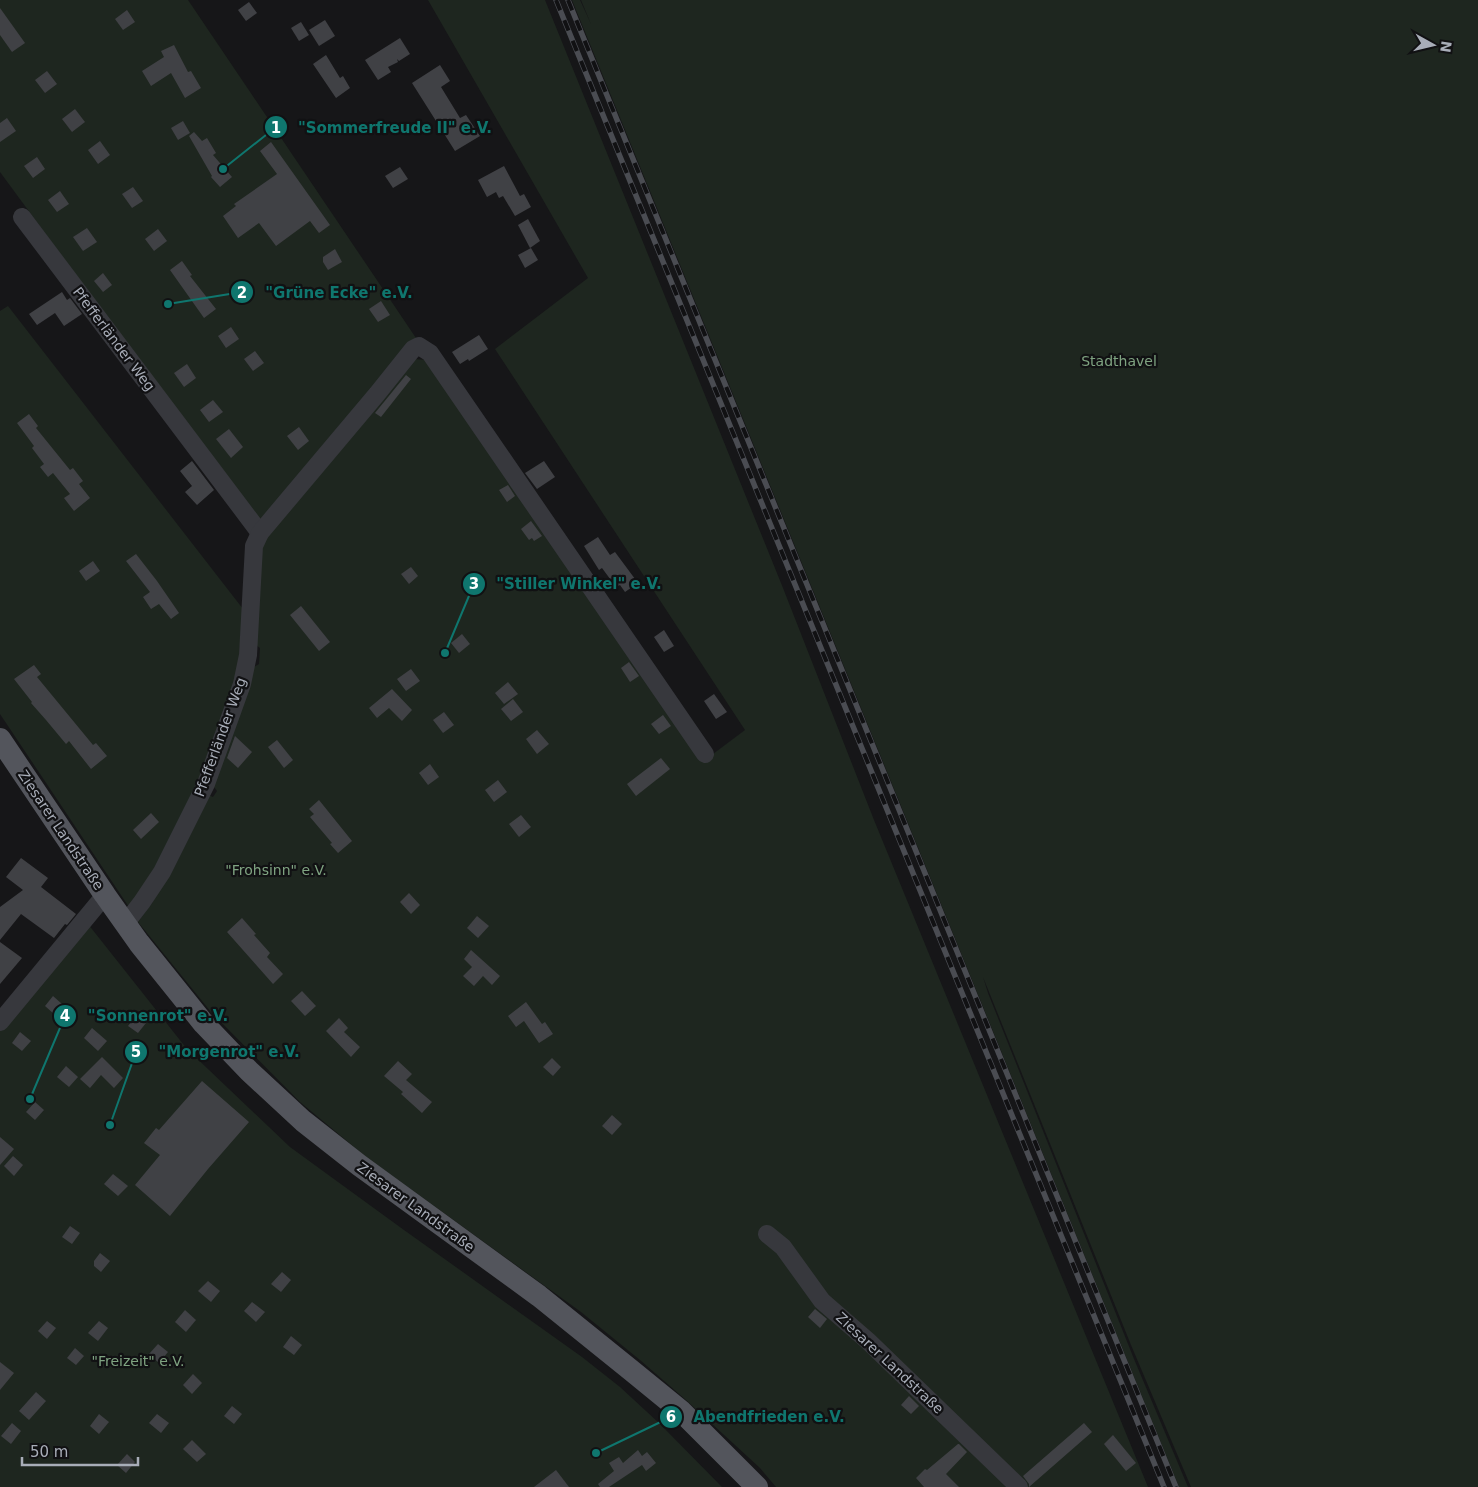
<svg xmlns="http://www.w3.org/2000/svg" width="1478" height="1487" font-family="'DejaVu Sans',sans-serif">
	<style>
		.green { fill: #1e261f }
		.building { fill: #404145 }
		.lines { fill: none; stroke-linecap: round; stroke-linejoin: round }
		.minor { stroke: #37383d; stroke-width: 18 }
		.major { stroke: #53555c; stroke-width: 22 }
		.rail-casing { stroke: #4a4c52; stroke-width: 5.5 }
		.rail { stroke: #111113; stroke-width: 4; stroke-dasharray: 11; stroke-linecap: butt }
		.labels { text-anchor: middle; stroke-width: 4.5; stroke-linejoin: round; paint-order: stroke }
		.street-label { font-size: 14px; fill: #a8adb8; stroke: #111113 }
		.park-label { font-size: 14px; fill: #7fa381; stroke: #111113 }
		.leader { fill: none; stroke: #0f766e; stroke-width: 2 }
		.callout-dot { fill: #0f766e; stroke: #111113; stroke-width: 2 }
		.mark-label { font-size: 15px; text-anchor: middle; font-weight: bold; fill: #fff }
		.callout-label { font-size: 15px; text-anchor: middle; font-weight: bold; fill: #0f766e; stroke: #111113; stroke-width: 4.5; stroke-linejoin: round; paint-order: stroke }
	</style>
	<rect width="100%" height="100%" fill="#161618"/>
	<g class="green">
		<polygon points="0,0 188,0 416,338 259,524 0,172"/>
		<polygon points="428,0 545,0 783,588 874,820 1148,1487 776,1487 760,1468 686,1400 640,1360 581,1312 365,1156 300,1102 211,1012 138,922 152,903 206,794 213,797 217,791 211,783 254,667 259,664 260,648 256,645 260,544 413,359 429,360 705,760 745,730 495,349 588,278"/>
		<polygon points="572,0 580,0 591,24 581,0 1478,0 1478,1487 1191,1487 1131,1345 983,977 988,993 1134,1359 1188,1487 1179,1487"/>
		<polygon points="8,306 243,609 237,681 205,774 196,780 194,795 154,870 129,907 0,714 0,311"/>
		<polygon points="88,924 187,1049 290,1147 404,1230 582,1357 620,1387 659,1423 722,1487 0,1487 0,1030"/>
	</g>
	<g class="building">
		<polygon points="249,2 257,13 246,21 238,10"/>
		<polygon points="0,8 25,43 12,52 0,35"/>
		<polygon points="127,10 135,22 123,30 115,19"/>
		<polygon points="325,20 335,36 319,46 309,30"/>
		<polygon points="301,22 309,35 299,41 291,28"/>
		<polygon points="400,38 410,54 399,61 397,59 398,62 388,67 391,72 378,80 365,60"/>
		<polygon points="174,45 188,72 191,71 201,88 185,98 171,73 151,86 142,71 164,57 161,51"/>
		<polygon points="326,55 340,78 343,76 350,88 336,98 313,64"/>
		<polygon points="440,65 450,81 441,87 460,118 466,115 480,136 455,151 412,83"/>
		<polygon points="47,71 57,84 45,93 35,80"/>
		<polygon points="75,109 85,122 72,132 62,119"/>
		<polygon points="7,118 16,131 0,142 0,123"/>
		<polygon points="183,121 190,133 178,140 171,128"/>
		<polygon points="194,132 202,141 207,138 216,153 213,155 232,177 220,187 211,177 212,176 189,136"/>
		<polygon points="100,141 110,155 98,164 88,150"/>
		<polygon points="271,142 330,225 319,233 310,221 276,246 259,223 238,238 223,216 236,206 234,204 277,174 260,151"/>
		<polygon points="37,157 45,169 33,178 24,166"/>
		<polygon points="504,166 520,196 524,194 531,207 515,216 503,196 499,198 496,192 487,197 478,180"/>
		<polygon points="400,167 408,179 393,188 385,176"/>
		<polygon points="133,187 143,201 132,208 122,194"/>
		<polygon points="60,191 69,204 57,212 48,200"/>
		<polygon points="528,219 540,241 530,248 518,225"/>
		<polygon points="87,228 97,242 83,251 73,237"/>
		<polygon points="158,229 167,241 154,251 145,239"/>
		<polygon points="531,248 538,260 525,268 518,255"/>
		<polygon points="335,249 342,262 328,270 323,262 323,257"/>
		<polygon points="182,261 192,275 190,276 216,309 204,318 170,270"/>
		<polygon points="103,273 112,285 103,292 94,281"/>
		<polygon points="62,292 67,300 70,298 82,314 64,326 55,313 37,325 29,314"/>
		<polygon points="381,301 390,315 378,322 369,309"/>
		<polygon points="231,327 239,339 226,348 218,336"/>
		<polygon points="479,335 488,349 469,361 468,359 460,364 452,352"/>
		<polygon points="255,351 264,363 253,371 244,359"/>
		<polygon points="187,364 196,378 184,387 174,373"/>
		<polygon points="406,375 411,379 381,417 375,413"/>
		<polygon points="213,400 223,412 209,422 200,410"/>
		<polygon points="29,414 38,426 36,428 70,470 73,468 83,481 79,484 90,498 74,511 64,498 70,494 53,473 48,477 40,467 44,464 32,448 34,446 17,423"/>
		<polygon points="299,427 309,441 298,450 287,436"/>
		<polygon points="229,429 243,447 231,458 216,439"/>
		<polygon points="192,461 214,490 197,505 185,492 192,486 180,471"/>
		<polygon points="544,461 555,477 537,489 525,473"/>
		<polygon points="508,485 515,496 507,502 499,490"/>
		<polygon points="531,521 542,536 534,541 532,538 529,540 521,529"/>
		<polygon points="598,537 610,555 615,552 638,583 625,592 620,585 616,587 602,568 599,570 584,546"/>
		<polygon points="136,554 157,581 179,613 171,619 159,604 151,609 143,597 150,592 126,561"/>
		<polygon points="93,561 100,571 86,581 79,571"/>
		<polygon points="411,567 418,576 409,584 401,574"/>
		<polygon points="301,606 330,642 319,651 290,615"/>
		<polygon points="664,630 674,646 664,652 654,637"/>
		<polygon points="462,634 470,644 459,653 451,643"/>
		<polygon points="629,662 639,676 630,682 621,668"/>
		<polygon points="34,665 41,674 37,677 93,745 96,743 107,756 91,769 69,741 66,744 46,720 31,703 32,702 14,679"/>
		<polygon points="411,669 420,681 406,691 397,679"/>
		<polygon points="508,682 518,694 504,704 495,693"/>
		<polygon points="392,689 412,710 402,721 389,708 377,718 369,708"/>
		<polygon points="714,694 727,712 716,719 704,701"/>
		<polygon points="513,699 523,712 511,721 501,709"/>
		<polygon points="444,712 454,725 443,733 433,720"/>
		<polygon points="663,715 671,726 659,734 651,724"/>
		<polygon points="537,730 549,744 537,754 526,739"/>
		<polygon points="235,736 252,752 238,768 227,758"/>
		<polygon points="277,740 293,760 284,768 268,747"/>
		<polygon points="661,758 670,769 636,796 627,784"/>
		<polygon points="430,764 439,777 428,785 419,773"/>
		<polygon points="498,780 507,792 494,802 485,790"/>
		<polygon points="319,800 352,841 338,853 330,844 332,843 310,817 314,814 309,809"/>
		<polygon points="151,813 159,822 141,839 133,830"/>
		<polygon points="521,815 531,827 519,837 509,824"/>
		<polygon points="21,858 48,878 41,887 76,914 67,925 65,924 54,938 21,914 0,940 0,907 23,890 6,877"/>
		<polygon points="409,893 420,905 411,914 400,902"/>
		<polygon points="477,916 489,926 478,938 467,928"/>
		<polygon points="242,918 256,934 254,935 270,953 267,957 283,974 273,984 227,932"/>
		<polygon points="0,942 22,958 0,984"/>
		<polygon points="471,950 500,976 492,985 483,976 474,986 463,976 472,967 464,959"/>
		<polygon points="302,991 316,1006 305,1016 291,1001"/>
		<polygon points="53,996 62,1004 54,1014 45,1006"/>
		<polygon points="526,1002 542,1024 545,1022 553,1034 539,1043 524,1021 516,1027 508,1016"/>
		<polygon points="140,1010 150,1018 138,1033 128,1026"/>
		<polygon points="339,1018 348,1028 344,1032 360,1047 351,1057 326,1031"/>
		<polygon points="92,1028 107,1041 98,1051 84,1038"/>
		<polygon points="20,1032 31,1041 22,1051 12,1043"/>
		<polygon points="102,1057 123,1078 114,1088 101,1075 90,1088 80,1079"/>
		<polygon points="552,1058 561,1067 553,1076 543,1067"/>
		<polygon points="398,1061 412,1074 406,1080 432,1102 422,1113 401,1094 403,1092 384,1076"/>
		<polygon points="66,1066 78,1077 69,1087 57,1077"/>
		<polygon points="202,1081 249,1122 208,1169 170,1216 135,1185 160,1155 144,1143 156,1128 159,1130"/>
		<polygon points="35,1102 44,1110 35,1120 26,1112"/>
		<polygon points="612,1115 622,1124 612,1135 602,1126"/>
		<polygon points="0,1137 14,1149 0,1165"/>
		<polygon points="13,1156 23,1165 14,1176 4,1166"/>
		<polygon points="113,1174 128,1186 118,1196 104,1184"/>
		<polygon points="70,1226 80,1233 72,1244 62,1237"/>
		<polygon points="100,1253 110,1261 101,1272 94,1266 94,1261"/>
		<polygon points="282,1272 291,1280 281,1292 271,1284"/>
		<polygon points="208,1281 220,1291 211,1302 198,1291"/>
		<polygon points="252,1302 265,1312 256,1322 244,1311"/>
		<polygon points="815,1309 827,1319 820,1328 808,1317"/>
		<polygon points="185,1310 196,1320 186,1332 175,1322"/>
		<polygon points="47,1321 56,1328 47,1339 38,1331"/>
		<polygon points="99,1321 108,1328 98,1341 88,1333"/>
		<polygon points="291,1336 302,1345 294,1355 283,1347"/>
		<polygon points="158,1344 168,1352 159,1363 149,1354"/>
		<polygon points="75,1348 84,1356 76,1365 67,1358"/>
		<polygon points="0,1362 14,1373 0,1390"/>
		<polygon points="193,1374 202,1383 192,1394 183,1385"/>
		<polygon points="36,1392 46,1401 29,1420 19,1411"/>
		<polygon points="909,1396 919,1406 911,1414 901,1405"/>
		<polygon points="232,1406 242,1414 234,1424 224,1416"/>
		<polygon points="99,1414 109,1422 99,1434 90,1426"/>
		<polygon points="157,1414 169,1423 161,1433 149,1423"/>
		<polygon points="12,1423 21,1431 11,1444 1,1436"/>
		<polygon points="1084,1423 1092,1432 1029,1487 1029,1484 1023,1476"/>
		<polygon points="1113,1435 1136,1463 1126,1471 1104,1444"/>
		<polygon points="192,1440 206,1454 197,1462 183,1449"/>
		<polygon points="958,1444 959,1444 967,1452 946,1474 959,1487 924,1487 916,1478 925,1469 927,1470"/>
		<polygon points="638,1450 642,1456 647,1452 656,1463 646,1471 642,1465 609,1487 600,1487 598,1484 614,1471 609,1463 619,1457 623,1463"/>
		<polygon points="127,1454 135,1462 126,1473 117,1465"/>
		<polygon points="556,1470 569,1487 534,1487"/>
	</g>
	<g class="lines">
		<g class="minor">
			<polyline points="22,217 260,533"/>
			<polyline points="125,924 142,902 162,872 206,784 242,684 248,655 254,546 260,533 377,394 413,349 419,346 430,353 705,754"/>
			<polyline points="0,1022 105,895"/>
			<polyline points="767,1234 783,1247 822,1301 868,1341 1019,1487"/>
		</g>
		<polyline class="major" points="0,739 105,895 139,943 204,1024 249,1071 303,1121 359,1165 539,1296 632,1371 681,1411 757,1487"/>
		<g class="rail-casing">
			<g id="rail">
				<polyline points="556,0 1164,1487"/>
				<polyline points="568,0 1176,1487"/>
			</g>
		</g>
		<use href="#rail" class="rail"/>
	</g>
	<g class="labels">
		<g class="street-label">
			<text transform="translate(114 339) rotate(53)" y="5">Pfefferländer Weg</text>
			<text transform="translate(220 737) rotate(-70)" y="5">Pfefferländer Weg</text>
			<text transform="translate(61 830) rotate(56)" y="5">Ziesarer Landstraße</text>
			<text transform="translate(416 1207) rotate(36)" y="5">Ziesarer Landstraße</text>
			<text transform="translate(890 1363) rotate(43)" y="5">Ziesarer Landstraße</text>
		</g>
		<g class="park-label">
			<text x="1119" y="366">Stadthavel</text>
			<text x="276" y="875">"Frohsinn" e.V.</text>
			<text x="138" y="1366">"Freizeit" e.V.</text>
		</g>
	</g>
	<path class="leader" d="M223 169L276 127M168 304L242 292M445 653L474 584M30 1099L65 1016M110 1125L136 1052M596 1453L671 1417"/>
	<g class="callout-dot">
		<circle cx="223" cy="169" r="5"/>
		<circle cx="168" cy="304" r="5"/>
		<circle cx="445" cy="653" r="5"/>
		<circle cx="30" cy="1099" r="5"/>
		<circle cx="110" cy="1125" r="5"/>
		<circle cx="596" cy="1453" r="5"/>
		<circle cx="276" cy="127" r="12"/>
		<circle cx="242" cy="292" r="12"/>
		<circle cx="474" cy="584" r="12"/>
		<circle cx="65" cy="1016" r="12"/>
		<circle cx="136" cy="1052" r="12"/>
		<circle cx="671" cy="1417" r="12"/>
	</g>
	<g class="mark-label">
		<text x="276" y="133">1</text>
		<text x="242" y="298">2</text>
		<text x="474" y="589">3</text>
		<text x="65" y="1021">4</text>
		<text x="136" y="1057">5</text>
		<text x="671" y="1422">6</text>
	</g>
	<g class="callout-label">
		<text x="395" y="133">"Sommerfreude II" e.V.</text>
		<text x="339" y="298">"Grüne Ecke" e.V.</text>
		<text x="579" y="589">"Stiller Winkel" e.V.</text>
		<text x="158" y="1021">"Sonnenrot" e.V.</text>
		<text x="229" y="1057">"Morgenrot" e.V.</text>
		<text x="769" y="1422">Abendfrieden e.V.</text>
	</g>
	<g transform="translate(1433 45) rotate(98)" stroke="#111113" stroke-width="4" paint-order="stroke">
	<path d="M0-4L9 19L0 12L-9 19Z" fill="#a8adb8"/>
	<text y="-8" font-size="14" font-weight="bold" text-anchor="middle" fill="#a8adb8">N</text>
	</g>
	<path d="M22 1457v8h116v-8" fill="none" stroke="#a8adb8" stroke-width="2.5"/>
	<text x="30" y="1457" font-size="15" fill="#a8adb8" stroke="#111113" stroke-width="4" paint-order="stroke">50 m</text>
</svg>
